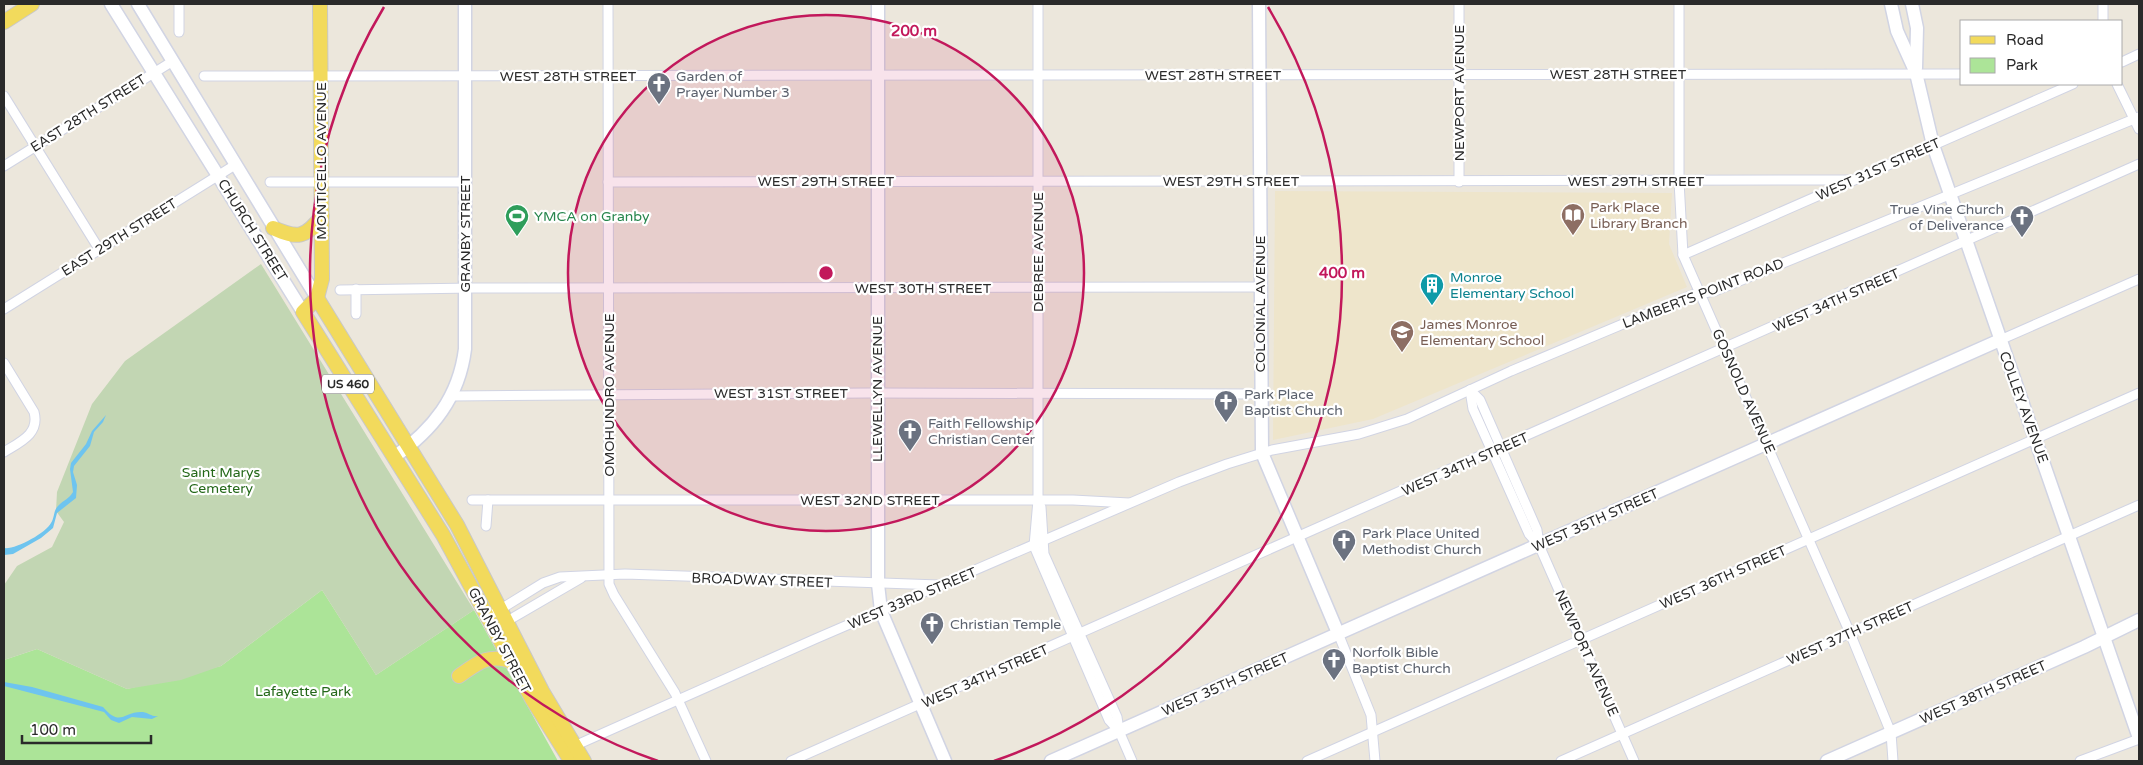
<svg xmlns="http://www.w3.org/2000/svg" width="2143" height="765" font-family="'Varela Round',sans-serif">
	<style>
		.education { fill: #eee5cb }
		.green { fill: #ace498 }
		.cemetery { fill: #c2d6b3 }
		.water { fill: #6ec4ef }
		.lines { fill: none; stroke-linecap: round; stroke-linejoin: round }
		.street-casing { stroke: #d1d4e3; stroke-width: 11 }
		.secondary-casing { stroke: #d1d4e3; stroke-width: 15 }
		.primary-casing { stroke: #c8c8c8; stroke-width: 16 }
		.street { stroke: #fff; stroke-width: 9 }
		.secondary { stroke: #fff; stroke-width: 12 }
		.primary { stroke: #f2da5c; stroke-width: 14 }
		.ring { fill: none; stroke: #c2185b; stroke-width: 2.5 }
		.labels { text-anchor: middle; stroke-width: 4.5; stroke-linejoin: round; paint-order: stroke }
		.shield { fill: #fff; stroke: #6a6a6a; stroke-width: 1 }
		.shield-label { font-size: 12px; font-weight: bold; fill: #2a2a2a }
		.street-label { font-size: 14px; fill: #2a2a2a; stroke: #fff }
		.worship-label { font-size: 14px; fill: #5b616d; stroke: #fff; text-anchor: start }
		.education-label { font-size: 14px; fill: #785e54; stroke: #fff; text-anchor: start }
		.leisure-label { font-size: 14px; fill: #27864d; stroke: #fff; text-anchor: start }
		.culture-label { font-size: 14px; fill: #0d838f; stroke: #fff; text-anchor: start }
		.park-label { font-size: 14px; fill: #246819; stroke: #fff }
		.centre { fill: #c2185b; stroke: #fff; stroke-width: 2.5 }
		.ring-label { font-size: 15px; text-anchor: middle; font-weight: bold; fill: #c2185b; stroke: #fff; stroke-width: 4.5; stroke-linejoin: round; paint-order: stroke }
	</style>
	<rect width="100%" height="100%" fill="#ece7dc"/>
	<polygon class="education" points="1275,191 1672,193 1669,244 1687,287 1373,419 1273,440"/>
	<polygon class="green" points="322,590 376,675 474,610 558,761 4,761 4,660 37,649 127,689 221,666"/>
	<polygon class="cemetery" points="261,264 474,610 376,675 322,590 221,666 181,680 127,689 37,649 4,660 4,585 17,566 52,547 64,522 56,511 57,492 92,404 125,361"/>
	<g class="water">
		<path d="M106,415L103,422L94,432L90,446L74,466L73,472L77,485L76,498L57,513L53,528L41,538L13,554L4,555V548C15,550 46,533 51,523C55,517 53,510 59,505C64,500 69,499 73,492L70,469L71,463L86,444L92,431Z"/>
		<path d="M4,682L32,687L103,707C121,728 123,711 143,712C149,713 152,717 158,716L152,719L132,717L119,723L111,720L104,712L4,686Z"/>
	</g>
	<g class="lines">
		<g class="street-casing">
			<g id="street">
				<polyline points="608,4 609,584 614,595 675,693 706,761"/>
				<polyline points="1038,4 1038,500 1034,546 1109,720 1119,731"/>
				<polyline points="1679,4 1679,181 1683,255 1850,633 1891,733 1893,761"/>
				<polyline points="2103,21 2103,4"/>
				<polyline points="179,32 179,4"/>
				<polyline points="2122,62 2139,54"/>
				<polyline points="204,76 1962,74"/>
				<polyline points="2117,84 2139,129"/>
				<polyline points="4,96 99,249"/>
				<polyline points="4,166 173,61"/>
				<polyline points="270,182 465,182"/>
				<polyline points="608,182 1854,180"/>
				<polyline points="1459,182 1459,4"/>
				<polyline points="1683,255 2073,84"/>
				<polyline points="356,289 356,314"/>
				<polyline points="340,290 474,288 1260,287"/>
				<polyline points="4,309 235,165"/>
				<polyline points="2000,340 2139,279"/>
				<path d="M4,363L34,412C40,434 20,442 4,452"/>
				<polyline points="1470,390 1480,400 1537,530 1539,545 1634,761"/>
				<polyline points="1470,390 1473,409 1495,458 1529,534 1539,545"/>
				<polyline points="452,396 870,393 1260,394"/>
				<polyline points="472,500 1073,500 1129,503"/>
				<polyline points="1041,507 1044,554 1117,717 1119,731 1132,761"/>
				<polyline points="486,526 488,500"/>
				<polyline points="488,617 543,583 560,577 625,574 939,585"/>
				<polyline points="504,623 581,578"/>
				<polyline points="1338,633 1371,715 1375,761"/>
				<polyline points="572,747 815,639 1179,482 1227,464 1272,450 1359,434 1407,419 1511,371 1692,295 1715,291 2139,117"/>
				<polyline points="791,761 2139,164"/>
				<polyline points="1307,761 2139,393"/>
				<polyline points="1561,761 2139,505"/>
				<polyline points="2080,761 2139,739"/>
			</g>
		</g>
		<g class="secondary-casing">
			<g id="secondary">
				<polyline points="111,4 303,312"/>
				<polyline points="138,4 317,298"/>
				<polyline points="878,4 878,584 881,611 945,761"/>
				<polyline points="1259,4 1262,453 1338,633"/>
				<polyline points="1891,4 1897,31 1916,73 1933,145 2139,738"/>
				<polyline points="1912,4 1917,28 1916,68"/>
				<path d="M394,457C433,430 459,397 465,349V4"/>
				<polyline points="1051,761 2000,340"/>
				<polyline points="1827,761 2084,647 2139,620"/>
			</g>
		</g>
		<g class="primary-casing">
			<g id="primary">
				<polyline points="320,4 322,279 317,298 303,312 443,535 532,699 571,761"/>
				<polyline points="4,22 32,4"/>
				<path d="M273,228C298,239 305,238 322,216"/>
				<polyline points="317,298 457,525 542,691 584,761"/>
				<path d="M459,676C478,663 486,654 511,661"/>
			</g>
		</g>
		<use href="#street" class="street"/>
		<use href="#secondary" class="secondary"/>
		<use href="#primary" class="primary"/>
	</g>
	<circle cx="826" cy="273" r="258" fill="#c2185b" fill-opacity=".12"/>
	<g class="ring">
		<circle cx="826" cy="273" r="258"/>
		<path d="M658 761A516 516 0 0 1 384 7M1268 7A516 516 0 0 1 994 761"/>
	</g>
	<defs>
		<g id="church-pin" transform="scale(1.25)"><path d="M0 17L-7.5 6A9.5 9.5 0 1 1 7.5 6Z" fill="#6b7280" stroke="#fff"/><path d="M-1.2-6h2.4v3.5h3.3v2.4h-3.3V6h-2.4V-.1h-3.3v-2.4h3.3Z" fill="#fff"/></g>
		<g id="library-pin" transform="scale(1.25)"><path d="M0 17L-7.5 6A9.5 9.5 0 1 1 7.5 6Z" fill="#8d6e63" stroke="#fff"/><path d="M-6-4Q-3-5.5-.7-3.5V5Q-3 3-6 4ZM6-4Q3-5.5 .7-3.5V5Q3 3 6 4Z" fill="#fff"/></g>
		<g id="stadium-pin" transform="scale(1.25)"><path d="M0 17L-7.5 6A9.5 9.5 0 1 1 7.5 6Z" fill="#2e9e5b" stroke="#fff"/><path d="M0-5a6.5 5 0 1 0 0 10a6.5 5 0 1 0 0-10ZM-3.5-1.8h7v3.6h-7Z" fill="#fff"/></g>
		<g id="building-pin" transform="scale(1.25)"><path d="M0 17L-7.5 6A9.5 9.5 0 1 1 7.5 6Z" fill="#0f9aa8" stroke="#fff"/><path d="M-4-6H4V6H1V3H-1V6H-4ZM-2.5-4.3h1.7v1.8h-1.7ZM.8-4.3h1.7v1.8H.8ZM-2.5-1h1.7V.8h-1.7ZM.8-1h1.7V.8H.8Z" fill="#fff"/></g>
		<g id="school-pin" transform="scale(1.25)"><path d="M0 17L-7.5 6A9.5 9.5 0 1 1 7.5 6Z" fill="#8d6e63" stroke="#fff"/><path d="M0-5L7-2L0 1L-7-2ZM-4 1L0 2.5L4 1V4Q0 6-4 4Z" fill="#fff"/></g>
	</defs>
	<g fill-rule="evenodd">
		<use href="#church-pin" x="659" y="84"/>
		<use href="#library-pin" x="1573" y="215"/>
		<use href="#stadium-pin" x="517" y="216"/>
		<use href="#church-pin" x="2022" y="217"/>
		<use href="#building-pin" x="1432" y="285"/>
		<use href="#school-pin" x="1402" y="332"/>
		<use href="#church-pin" x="1226" y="402"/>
		<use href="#church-pin" x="910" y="431"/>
		<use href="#church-pin" x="1344" y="541"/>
		<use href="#church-pin" x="932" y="624"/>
		<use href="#church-pin" x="1334" y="660"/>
	</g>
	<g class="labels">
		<rect class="shield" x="322" y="374.5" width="52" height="19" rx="4"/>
		<g class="shield-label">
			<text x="348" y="388">US 460</text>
		</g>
		<g class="street-label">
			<text x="1618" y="79">WEST 28TH STREET</text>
			<text x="1213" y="80">WEST 28TH STREET</text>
			<text x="568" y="81">WEST 28TH STREET</text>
			<text transform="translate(1459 93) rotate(-90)" y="5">NEWPORT AVENUE</text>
			<text transform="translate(88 113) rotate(-32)" y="5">EAST 28TH STREET</text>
			<text transform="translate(321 161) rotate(-90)" y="5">MONTICELLO AVENUE</text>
			<text transform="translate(1878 169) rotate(-24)" y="5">WEST 31ST STREET</text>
			<text x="826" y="186">WEST 29TH STREET</text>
			<text x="1231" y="186">WEST 29TH STREET</text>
			<text x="1636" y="186">WEST 29TH STREET</text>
			<text transform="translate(253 230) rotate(58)" y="5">CHURCH STREET</text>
			<text transform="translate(465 234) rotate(-90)" y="5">GRANBY STREET</text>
			<text transform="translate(119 237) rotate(-32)" y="5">EAST 29TH STREET</text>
			<text transform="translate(1038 252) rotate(-90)" y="5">DEBREE AVENUE</text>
			<text x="923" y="293">WEST 30TH STREET</text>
			<text transform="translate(1703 293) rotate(-21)" y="5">LAMBERTS POINT ROAD</text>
			<text transform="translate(1836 300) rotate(-24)" y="5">WEST 34TH STREET</text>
			<text transform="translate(1260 304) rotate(-90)" y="5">COLONIAL AVENUE</text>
			<text transform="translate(877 389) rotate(-90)" y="5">LLEWELLYN AVENUE</text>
			<text transform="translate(1744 391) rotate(66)" y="5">GOSNOLD AVENUE</text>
			<text x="781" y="398">WEST 31ST STREET</text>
			<text transform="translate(609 395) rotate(-90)" y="5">OMOHUNDRO AVENUE</text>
			<text transform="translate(2024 407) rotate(70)" y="5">COLLEY AVENUE</text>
			<text transform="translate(1465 464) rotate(-24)" y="5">WEST 34TH STREET</text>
			<text x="870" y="505">WEST 32ND STREET</text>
			<text transform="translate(1595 520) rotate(-24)" y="5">WEST 35TH STREET</text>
			<text transform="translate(1723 577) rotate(-24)" y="5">WEST 36TH STREET</text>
			<text transform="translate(762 580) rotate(2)" y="5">BROADWAY STREET</text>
			<text transform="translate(912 598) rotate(-23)" y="5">WEST 33RD STREET</text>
			<text transform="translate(1850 633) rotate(-24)" y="5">WEST 37TH STREET</text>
			<text transform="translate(500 640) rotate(62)" y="5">GRANBY STREET</text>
			<text transform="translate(1587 653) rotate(66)" y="5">NEWPORT AVENUE</text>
			<text transform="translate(985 676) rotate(-24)" y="5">WEST 34TH STREET</text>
			<text transform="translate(1225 684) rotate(-24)" y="5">WEST 35TH STREET</text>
			<text transform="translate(1983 692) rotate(-24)" y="5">WEST 38TH STREET</text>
		</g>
		<g class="worship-label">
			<text x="676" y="81">Garden of<tspan x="676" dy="16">Prayer Number 3</tspan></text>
			<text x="2004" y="214" text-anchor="end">True Vine Church<tspan x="2004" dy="16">of Deliverance</tspan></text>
			<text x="1244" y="399">Park Place<tspan x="1244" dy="16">Baptist Church</tspan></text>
			<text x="928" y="428">Faith Fellowship<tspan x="928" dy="16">Christian Center</tspan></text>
			<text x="1362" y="538">Park Place United<tspan x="1362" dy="16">Methodist Church</tspan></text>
			<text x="950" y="629">Christian Temple</text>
			<text x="1352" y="657">Norfolk Bible<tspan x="1352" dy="16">Baptist Church</tspan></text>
		</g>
		<g class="education-label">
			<text x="1590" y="212">Park Place<tspan x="1590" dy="16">Library Branch</tspan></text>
			<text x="1420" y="329">James Monroe<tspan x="1420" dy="16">Elementary School</tspan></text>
		</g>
		<g class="leisure-label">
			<text x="534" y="221">YMCA on Granby</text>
		</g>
		<g class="culture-label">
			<text x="1450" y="282">Monroe<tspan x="1450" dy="16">Elementary School</tspan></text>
		</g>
		<g class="park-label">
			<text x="221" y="477">Saint Marys<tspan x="221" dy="16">Cemetery</tspan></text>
			<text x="303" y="696">Lafayette Park</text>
		</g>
	</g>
	<circle cx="826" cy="273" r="8" class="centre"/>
	<g class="ring-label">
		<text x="914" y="36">200 m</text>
		<text x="1342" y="278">400 m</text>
	</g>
	<rect width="2143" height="765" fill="none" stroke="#2a2a2a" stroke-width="10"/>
	<rect x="1960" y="20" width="162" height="65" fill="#ffffff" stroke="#aaaaaa"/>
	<rect x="1970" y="36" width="25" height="8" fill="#f2da5c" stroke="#aaaaaa"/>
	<text x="2006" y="45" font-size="15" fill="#2a2a2a">Road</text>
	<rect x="1970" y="58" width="25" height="15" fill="#ace498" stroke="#aaaaaa"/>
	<text x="2006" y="70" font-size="15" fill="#2a2a2a">Park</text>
	<path d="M22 735v8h129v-8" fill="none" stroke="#2a2a2a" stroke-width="2.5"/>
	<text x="30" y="735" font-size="15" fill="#2a2a2a" stroke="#ffffff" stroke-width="4" paint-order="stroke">100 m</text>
</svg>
